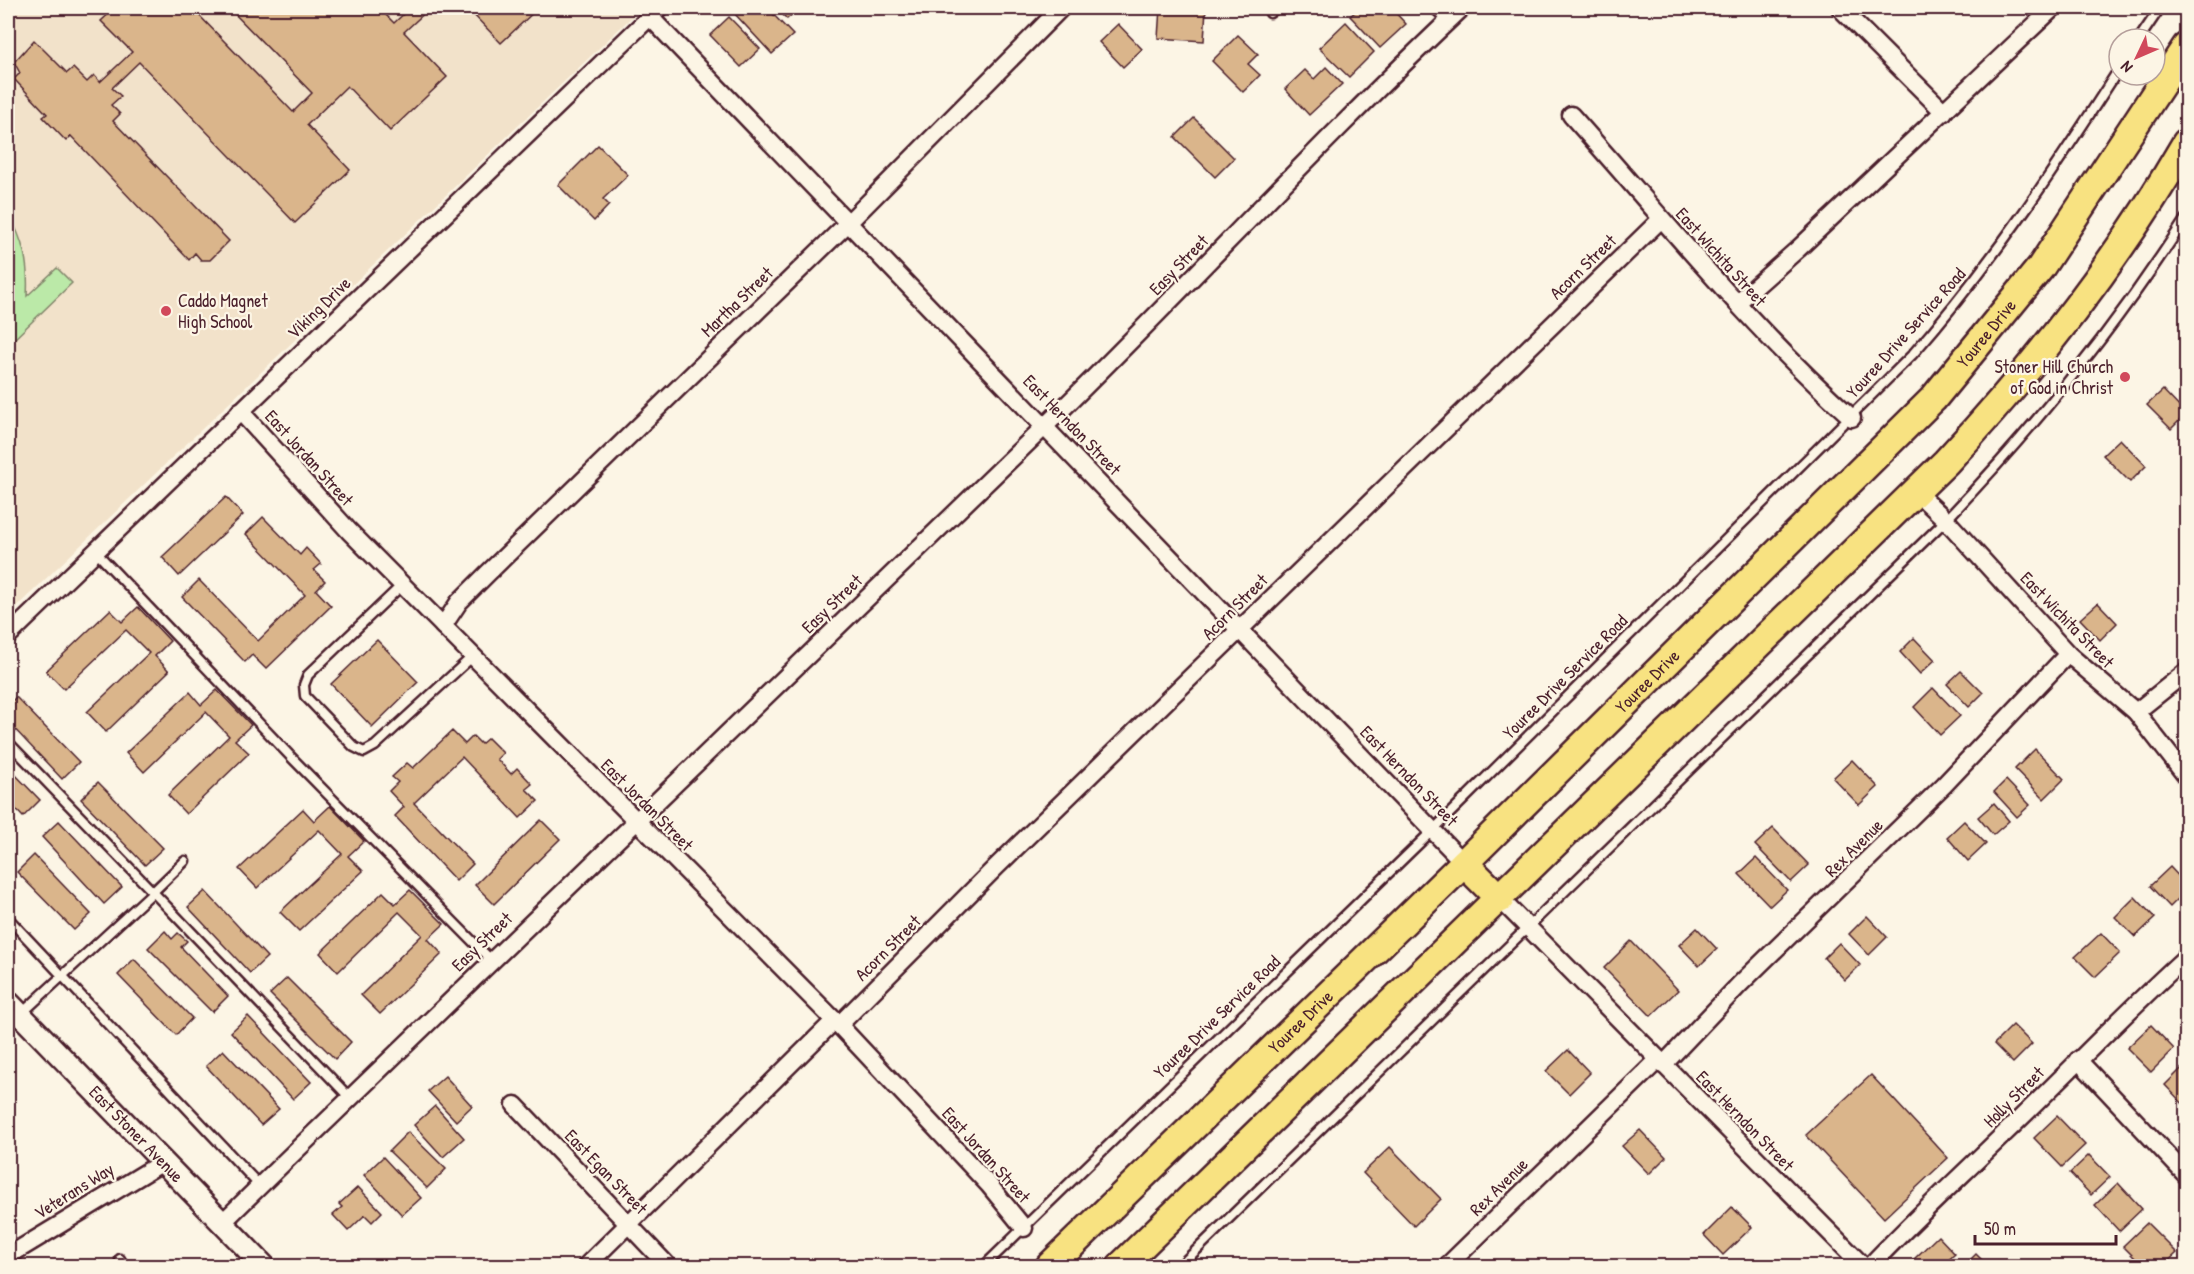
<svg xmlns="http://www.w3.org/2000/svg" width="2194" height="1274" font-family="'Patrick Hand',sans-serif">
	<style>
		.built { fill: #f2e2ca }
		.green { fill: #bbe9a8; stroke: #82846a; stroke-width: 1.5 }
		.building { fill: #dab58b; stroke: #4a1f2b; stroke-width: 1.5 }
		.lines { fill: none; stroke-linecap: round; stroke-linejoin: round }
		.service-casing { stroke: #4a1f2b; stroke-width: 13 }
		.minor-casing { stroke: #4a1f2b; stroke-width: 21 }
		.tertiary-casing { stroke: #4a1f2b; stroke-width: 26 }
		.primary-casing { stroke: #4a1f2b; stroke-width: 32 }
		.service { stroke: #fcf5e5; stroke-width: 8 }
		.minor { stroke: #fcf5e5; stroke-width: 16 }
		.tertiary { stroke: #fcf5e5; stroke-width: 21 }
		.primary { stroke: #f8e281; stroke-width: 27 }
		.poi-dot { fill: #d1495b; stroke: #fcf5e5; stroke-width: 2 }
		.labels { text-anchor: middle; stroke-width: 4.5; stroke-linejoin: round; paint-order: stroke }
		.street-label { font-size: 18px; fill: #4a1f2b; stroke: #fcf5e5 }
		.poi-label { font-size: 18px; fill: #4a1f2b; stroke: #fcf5e5; text-anchor: start }
	</style>
	<rect width="100%" height="100%" fill="#fcf5e5"/>
	<filter id="ink" filterUnits="userSpaceOnUse"><feTurbulence type="fractalNoise" baseFrequency=".0167" numOctaves="2"/><feDisplacementMap in="SourceGraphic" scale="12" xChannelSelector="R" yChannelSelector="G"/><feConvolveMatrix kernelMatrix="1 2 1 2 8 2 1 2 1" color-interpolation-filters="sRGB"/></filter>
	<g filter="url(#ink)">
		<polygon class="built" points="8,8 641,8 8,615"/>
		<path class="green" d="M8,213C24,241 29,264 27,296L57,268L72,283L8,345Z"/>
		<g class="building">
			<polygon points="115,8 196,8 194,10 293,112 312,93 229,8 379,8 394,23 410,8 430,8 404,32 447,77 390,131 347,86 307,125 350,170 295,223 139,62 112,88 121,96 111,105 120,114 113,121 229,241 210,260 201,260 195,253 189,260 71,136 66,141 43,117 47,114 14,79 20,73 14,62 34,40 67,73 73,68 87,82 94,75 100,82 132,52 101,21"/>
			<polygon points="467,8 538,8 501,43"/>
			<polygon points="739,8 767,8 793,35 772,54 734,13"/>
			<polygon points="776,8 799,8 787,19"/>
			<polygon points="1160,8 1206,8 1204,41 1158,38"/>
			<polygon points="1360,8 1391,8 1406,24 1380,48 1350,16"/>
			<polygon points="729,17 760,49 741,67 710,35"/>
			<polygon points="1346,22 1374,52 1349,77 1319,48"/>
			<polygon points="1118,24 1142,49 1123,67 1099,42"/>
			<polygon points="1238,35 1258,54 1248,64 1260,75 1243,92 1212,61"/>
			<polygon points="1326,67 1342,84 1309,115 1285,89 1305,70 1314,79"/>
			<polygon points="1194,118 1234,158 1215,177 1175,137"/>
			<polygon points="598,145 628,175 603,199 609,205 594,221 558,185"/>
			<polygon points="2163,390 2186,414 2171,429 2147,405"/>
			<polygon points="2120,439 2146,466 2130,482 2103,455"/>
			<polygon points="226,497 243,515 179,576 162,557"/>
			<polygon points="263,517 300,555 306,548 321,564 314,570 325,581 316,590 331,606 266,669 252,655 245,662 182,597 199,580 258,641 305,595 246,534"/>
			<polygon points="2098,603 2117,623 2100,640 2080,619"/>
			<polygon points="138,607 170,641 155,656 169,671 106,732 87,712 149,653 126,630 64,689 46,671 110,610 122,622"/>
			<polygon points="1914,638 1935,660 1920,674 1900,652"/>
			<polygon points="377,640 418,682 372,727 331,684"/>
			<polygon points="1961,671 1983,693 1969,707 1947,684"/>
			<polygon points="1933,688 1960,716 1940,735 1914,707"/>
			<polygon points="217,690 251,725 235,740 249,753 186,814 168,795 229,736 206,712 144,772 126,753 190,692 201,705"/>
			<polygon points="16,697 79,762 62,779 8,722 8,705"/>
			<polygon points="452,731 465,744 473,736 481,744 488,738 503,753 497,759 511,774 517,768 532,784 526,789 538,801 520,818 462,757 414,803 473,864 456,881 395,816 404,807 389,791 398,782 392,777 407,763 413,768"/>
			<polygon points="2035,749 2064,779 2044,799 2015,769"/>
			<polygon points="1852,760 1878,787 1859,805 1833,778"/>
			<polygon points="8,767 40,800 23,817 8,801"/>
			<polygon points="2006,780 2030,805 2017,817 1994,792"/>
			<polygon points="98,782 163,848 145,865 81,799"/>
			<polygon points="1994,803 2009,821 1993,835 1978,817"/>
			<polygon points="330,806 364,841 348,856 363,871 299,931 280,912 342,854 319,830 257,888 239,869 303,809 314,821"/>
			<polygon points="541,820 560,839 494,904 475,885"/>
			<polygon points="59,821 122,887 104,904 42,837"/>
			<polygon points="1964,821 1986,844 1968,861 1947,837"/>
			<polygon points="1773,828 1809,865 1791,882 1755,845"/>
			<polygon points="34,855 91,914 74,930 17,872"/>
			<polygon points="1756,858 1787,890 1770,906 1739,874"/>
			<polygon points="2170,867 2186,884 2186,891 2170,907 2150,886"/>
			<polygon points="410,890 444,924 428,939 442,954 380,1014 361,995 422,935 399,912 338,972 320,953 383,892 395,904"/>
			<polygon points="205,891 267,957 250,973 188,907"/>
			<polygon points="2135,897 2155,918 2135,937 2115,917"/>
			<polygon points="1867,916 1887,937 1869,955 1849,934"/>
			<polygon points="1697,928 1717,949 1699,966 1679,945"/>
			<polygon points="165,931 172,939 178,933 187,941 181,947 228,996 212,1012 148,948"/>
			<polygon points="2101,933 2120,953 2095,977 2075,957"/>
			<polygon points="1631,941 1678,990 1651,1016 1604,968"/>
			<polygon points="1839,943 1860,965 1845,980 1824,958"/>
			<polygon points="134,959 192,1018 176,1035 118,975"/>
			<polygon points="287,978 351,1042 335,1059 270,994"/>
			<polygon points="248,1016 311,1082 293,1099 231,1032"/>
			<polygon points="2013,1025 2032,1044 2013,1063 1994,1044"/>
			<polygon points="2151,1025 2174,1049 2151,1072 2127,1048"/>
			<polygon points="223,1050 279,1109 261,1125 206,1066"/>
			<polygon points="1568,1050 1590,1073 1569,1094 1546,1071"/>
			<polygon points="2186,1064 2186,1107 2165,1085"/>
			<polygon points="1871,1075 1948,1158 1884,1218 1806,1135"/>
			<polygon points="445,1076 472,1106 456,1121 428,1091"/>
			<polygon points="435,1106 464,1138 443,1157 414,1125"/>
			<polygon points="2057,1116 2085,1145 2062,1167 2034,1138"/>
			<polygon points="1640,1130 1666,1157 1649,1174 1622,1146"/>
			<polygon points="408,1132 446,1169 427,1188 389,1151"/>
			<polygon points="1390,1147 1441,1199 1414,1226 1363,1173"/>
			<polygon points="2089,1155 2110,1177 2091,1195 2070,1173"/>
			<polygon points="383,1157 421,1198 402,1215 364,1175"/>
			<polygon points="2118,1183 2142,1209 2119,1231 2095,1205"/>
			<polygon points="358,1187 382,1212 372,1222 365,1215 348,1231 333,1215 342,1207 339,1204"/>
			<polygon points="1732,1207 1752,1227 1723,1255 1704,1235"/>
			<polygon points="2147,1223 2177,1253 2163,1266 2143,1266 2123,1246"/>
			<polygon points="1938,1236 1955,1254 1942,1266 1917,1266 1912,1261"/>
			<polygon points="1976,1254 1988,1266 1964,1266"/>
		</g>
		<g class="lines">
			<g class="service-casing">
				<g id="service">
					<polyline points="1434,8 1448,21"/>
					<polyline points="1270,13 1276,8"/>
					<polyline points="2139,39 2160,8"/>
					<polyline points="95,551 294,760 491,960"/>
					<polyline points="402,585 308,675 304,685 305,696 354,747 364,752 375,746 473,656"/>
					<polyline points="8,742 153,892 185,861"/>
					<polyline points="8,918 260,1186"/>
					<polyline points="20,1015 153,892 350,1098"/>
					<polyline points="120,1259 124,1266"/>
					<path d="M984,1266L1433,830L1912,355C1992,264 2054,170 2119,69"/>
					<path d="M1180,1266L1946,520C2036,426 2116,327 2186,218"/>
				</g>
			</g>
			<g class="minor-casing">
				<g id="minor">
					<polyline points="1840,8 1944,112"/>
					<polyline points="650,17 1464,863"/>
					<path d="M1571,115C1663,218 1749,326 1852,418"/>
					<polyline points="1737,303 1798,249 2053,8"/>
					<polyline points="240,411 349,531 839,1025 989,1185 1024,1228"/>
					<polyline points="1916,492 1946,520 2068,654 2136,712 2186,776"/>
					<polyline points="443,626 459,602 487,574 849,222 1061,8"/>
					<polyline points="8,636 659,8"/>
					<polyline points="2136,712 2186,672"/>
					<polyline points="1500,899 1863,1266"/>
					<polyline points="839,1025 996,867 1660,220"/>
					<polyline points="2078,1060 2186,1175"/>
					<polyline points="1663,1065 1740,984 1944,785 2068,654"/>
					<polyline points="515,1105 668,1266"/>
					<path d="M222,1223C494,956 770,693 1043,428C1185,290 1318,143 1462,8"/>
					<polyline points="8,1256 163,1162"/>
					<polyline points="586,1266 835,1020"/>
					<polyline points="1447,1266 1658,1060"/>
					<path d="M1870,1266C1913,1220 1958,1179 2003,1135C2065,1076 2123,1014 2186,957"/>
				</g>
			</g>
			<g class="tertiary-casing">
				<g id="tertiary">
					<path id="s1" d="M8,1002L264,1266"/>
				</g>
			</g>
			<g class="primary-casing">
				<g id="primary">
					<polyline points="1464,863 1500,899"/>
					<path id="s2" d="M1050,1266L1464,863L1933,399L2041,267L2186,47"/>
					<path d="M1121,1266L1946,462C2037,364 2119,259 2186,143"/>
				</g>
			</g>
			<use href="#service" class="service"/>
			<use href="#minor" class="minor"/>
			<use href="#tertiary" class="tertiary"/>
			<use href="#primary" class="primary"/>
		</g>
	</g>
	<g class="poi-dot">
		<circle cx="166" cy="311" r="6"/>
		<circle cx="2125" cy="377" r="6"/>
	</g>
	<g class="labels">
		<g class="street-label">
			<text transform="translate(1721 257) rotate(48)" y="6">East Wichita Street</text>
			<text transform="translate(1179 265) rotate(-46)" y="6">Easy Street</text>
			<text transform="translate(1583 267) rotate(-44)" y="6">Acorn Street</text>
			<text transform="translate(737 302) rotate(-44)" y="6">Martha Street</text>
			<text transform="translate(319 308) rotate(-44)" y="6">Viking Drive</text>
			<text transform="translate(1906 333) rotate(-48)" y="6">Youree Drive Service Road</text>
			<text dy="6" stroke="none"><textPath href="#s2" startOffset="1322">Youree Drive</textPath></text>
			<text transform="translate(1072 425) rotate(46)" y="6">East Herndon Street</text>
			<text transform="translate(309 458) rotate(48)" y="6">East Jordan Street</text>
			<text transform="translate(832 604) rotate(-44)" y="6">Easy Street</text>
			<text transform="translate(1235 607) rotate(-45)" y="6">Acorn Street</text>
			<text transform="translate(2067 620) rotate(46)" y="6">East Wichita Street</text>
			<text transform="translate(1565 677) rotate(-45)" y="6">Youree Drive Service Road</text>
			<text dy="6" stroke="none"><textPath href="#s2" startOffset="836">Youree Drive</textPath></text>
			<text transform="translate(1409 776) rotate(46)" y="6">East Herndon Street</text>
			<text transform="translate(647 805) rotate(45)" y="6">East Jordan Street</text>
			<text transform="translate(1854 848) rotate(-45)" y="6">Rex Avenue</text>
			<text transform="translate(482 942) rotate(-44)" y="6">Easy Street</text>
			<text transform="translate(888 948) rotate(-45)" y="6">Acorn Street</text>
			<text transform="translate(1217 1017) rotate(-44)" y="6">Youree Drive Service Road</text>
			<text dy="6" stroke="none"><textPath href="#s2" startOffset="350">Youree Drive</textPath></text>
			<text transform="translate(2014 1097) rotate(-45)" y="6">Holly Street</text>
			<text transform="translate(1745 1121) rotate(46)" y="6">East Herndon Street</text>
			<text dy="6" stroke="none"><textPath href="#s1" startOffset="184">East Stoner Avenue</textPath></text>
			<text transform="translate(986 1155) rotate(48)" y="6">East Jordan Street</text>
			<text transform="translate(606 1172) rotate(46)" y="6">East Egan Street</text>
			<text transform="translate(1499 1187) rotate(-45)" y="6">Rex Avenue</text>
			<text transform="translate(74 1191) rotate(-32)" y="6">Veterans Way</text>
		</g>
		<g class="poi-label">
			<text x="178" y="307">Caddo Magnet<tspan x="178" dy="21">High School</tspan></text>
			<text x="2113" y="373" text-anchor="end">Stoner Hill Church<tspan x="2113" dy="21">of God in Christ</tspan></text>
		</g>
	</g>
	<rect width="2194" height="1274" fill="none" stroke="#fcf5e5" stroke-width="30"/>
	<rect x="15" y="15" width="2164" height="1244" fill="none" stroke="#4a1f2b" stroke-width="2" filter="url(#ink)"/>
	<g transform="translate(2137 57) rotate(226)"><circle r="28" fill="#fcf5e5" stroke="#b59f9b" stroke-width="1.5"/>
	<path d="M0-4.5L10 22L0 15L-10 22Z" fill="#d1495b"/>
	<text y="-9" font-size="16" font-weight="bold" text-anchor="middle" fill="#4a1f2b">N</text>
	</g>
	<path d="M1975 1235v9h141v-9" fill="none" stroke="#4a1f2b" stroke-width="3"/>
	<text x="1984" y="1235" font-size="18" fill="#4a1f2b" stroke="#fcf5e5" stroke-width="4.5" paint-order="stroke">50 m</text>
</svg>
